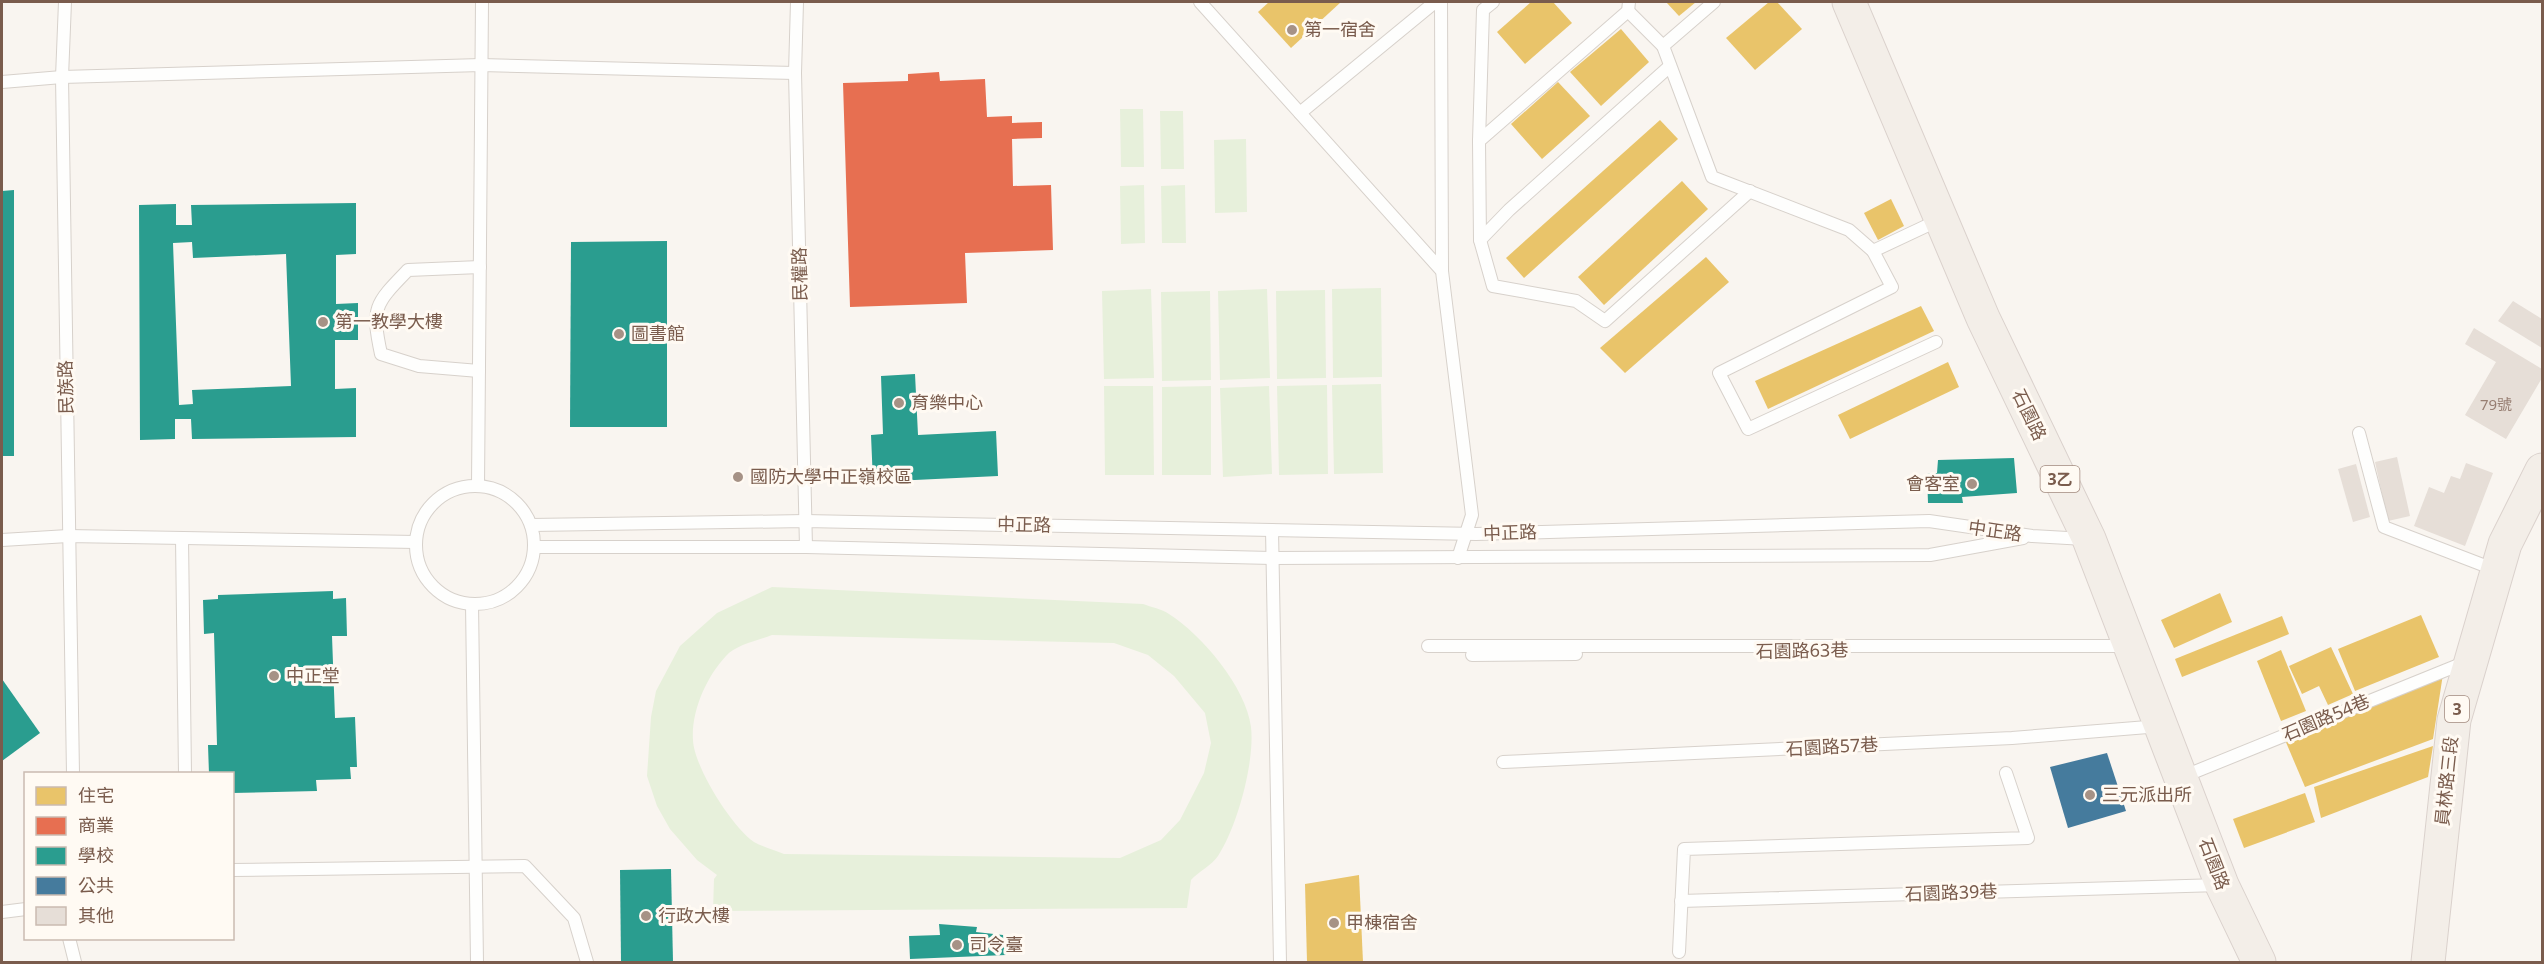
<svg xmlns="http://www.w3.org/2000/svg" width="2544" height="964" font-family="'Noto Sans','Noto Sans TC',sans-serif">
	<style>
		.green { fill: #e7f0db; fill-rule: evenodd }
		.homes { fill: #e9c46a }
		.shops { fill: #e76f51 }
		.schools { fill: #2a9d8f; fill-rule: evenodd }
		.public { fill: #457b9d }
		.building { fill: #e6ded7 }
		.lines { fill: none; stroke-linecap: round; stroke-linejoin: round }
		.lane-casing { stroke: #d7d1cb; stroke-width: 14 }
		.primary-casing { stroke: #dad1cc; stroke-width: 35 }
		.lane { stroke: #fefefd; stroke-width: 12 }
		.primary { stroke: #f3eee8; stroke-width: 33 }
		.poi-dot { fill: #a69286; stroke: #fffaf3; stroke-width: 2 }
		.labels { text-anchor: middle; stroke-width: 6; stroke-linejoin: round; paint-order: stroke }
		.number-label { font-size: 15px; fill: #977e72 }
		.shield { fill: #fffaf3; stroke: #a28b7f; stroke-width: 1.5 }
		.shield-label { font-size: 16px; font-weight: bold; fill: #7a5c4d }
		.poi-label { font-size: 18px; fill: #7a5c4d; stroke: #fffaf3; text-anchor: start }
		.street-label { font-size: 18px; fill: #7a5c4d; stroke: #fffaf3 }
	</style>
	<rect width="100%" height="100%" fill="#f9f5f0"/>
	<g class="green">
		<polygon points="1120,109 1143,109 1144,167 1121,167"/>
		<polygon points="1160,111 1183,111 1184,169 1161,169"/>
		<polygon points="1246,139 1247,212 1215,213 1214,140"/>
		<polygon points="1144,185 1145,243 1121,244 1120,186"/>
		<polygon points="1185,185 1186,243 1162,243 1161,186"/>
		<polygon points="1381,288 1382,377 1333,378 1332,289"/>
		<polygon points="1151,289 1154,378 1104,379 1102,291"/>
		<polygon points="1267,289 1270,378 1220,380 1218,291"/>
		<polygon points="1325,290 1326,378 1277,379 1276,291"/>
		<polygon points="1210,291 1211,380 1162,381 1161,292"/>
		<polygon points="1381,384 1383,473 1334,474 1332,385"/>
		<polygon points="1327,385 1328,474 1279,475 1277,386"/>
		<polygon points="1104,386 1153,386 1154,475 1105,475"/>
		<polygon points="1211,386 1211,475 1162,475 1162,387"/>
		<polygon points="1269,386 1272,474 1223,477 1220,388"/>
		<path d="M772,587L1143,604C1151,607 1162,609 1169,614C1202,635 1246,687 1251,727C1255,762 1237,827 1218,856C1212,865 1198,872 1191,880L1187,908L713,911L714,879L717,875L697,860L670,829L657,806L647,776L651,717L656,691L680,646L717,613ZM772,635L1114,643L1148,655L1174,676L1205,713L1211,743L1204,773L1180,820L1161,840L1120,858L784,854C775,850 763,847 754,842C732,827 694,767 693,740C691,711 707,676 726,656C735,645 759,640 772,635Z"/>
	</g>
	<g class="homes">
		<polygon points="1269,2 1341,2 1291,48 1258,12"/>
		<polygon points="1531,2 1553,2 1572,23 1525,64 1497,32"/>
		<polygon points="1666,2 1696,2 1679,16"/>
		<polygon points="1769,2 1777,2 1802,29 1755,70 1726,38"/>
		<polygon points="1621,29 1649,62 1601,106 1570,72"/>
		<polygon points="1558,82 1590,116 1542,159 1511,124"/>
		<polygon points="1660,120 1678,139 1524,278 1506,258"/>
		<polygon points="1682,181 1708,209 1604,305 1578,277"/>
		<polygon points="1891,199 1904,226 1878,240 1864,213"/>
		<polygon points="1706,257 1729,282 1625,373 1600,348"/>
		<polygon points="1921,306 1934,331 1768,409 1755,381"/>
		<polygon points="1948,362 1959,387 1850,439 1838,415"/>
		<polygon points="2220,593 2232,622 2174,648 2161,620"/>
		<polygon points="2421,615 2439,657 2355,691 2338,649"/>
		<polygon points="2282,616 2289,634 2182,677 2175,659"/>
		<polygon points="2331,647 2353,694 2328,705 2319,686 2302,694 2289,666"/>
		<polygon points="2281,650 2306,711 2281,721 2257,661"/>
		<polygon points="2443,674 2433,739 2305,787 2285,740"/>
		<polygon points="2433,746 2428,777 2321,818 2314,787"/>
		<polygon points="2305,793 2315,822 2244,848 2233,819"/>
		<polygon points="1359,875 1363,962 1307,962 1305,884"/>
	</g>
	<polygon class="shops" points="939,72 940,81 985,79 987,117 1012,116 1012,123 1042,122 1042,138 1012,139 1013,186 1051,185 1053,250 965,253 967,303 850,307 843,83 908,81 908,74"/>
	<g class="schools">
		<polygon points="14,190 14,456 2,456 2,191"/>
		<path d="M356,203V254L336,255V304L358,303V340H335V389L356,388V437L192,439L191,419H175V439L140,440L139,205L176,204V225H192L191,205ZM192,242L193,258L286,254L291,386L192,390L193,404L179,405L173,243Z"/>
		<polygon points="667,241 667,427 570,427 571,242"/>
		<polygon points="915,374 918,435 996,431 998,476 873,482 871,435 883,434 881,376"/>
		<polygon points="2014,458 2017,493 1962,497 1963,503 1928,503 1927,474 1937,473 1938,460"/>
		<polygon points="333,591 333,599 346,598 347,636 332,636 335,718 355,717 357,767 350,767 351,779 316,780 317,791 232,793 232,774 209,774 208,745 217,745 214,633 204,634 203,600 218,599 218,595"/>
		<polygon points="2,679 40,733 2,761"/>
		<polygon points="671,869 673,962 621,962 620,870"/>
		<polygon points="939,924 977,927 976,932 1003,935 1006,955 910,959 909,936 940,935"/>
	</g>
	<polygon class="public" points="2107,753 2126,811 2068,828 2050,767"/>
	<g class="building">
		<polygon points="2513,301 2542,319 2542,348 2498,321"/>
		<polygon points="2474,328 2542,369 2542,378 2506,439 2465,415 2496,362 2465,344"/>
		<polygon points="2397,457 2410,516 2388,521 2375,462"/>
		<polygon points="2466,463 2493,473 2465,546 2414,526 2429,487 2444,493 2451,476 2460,479"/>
		<polygon points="2356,464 2370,517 2353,522 2338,469"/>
	</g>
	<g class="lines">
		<g class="lane-casing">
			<g id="lane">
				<polyline points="65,2 62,77 73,774"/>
				<polyline points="797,2 795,73 806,547"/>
				<polyline points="1200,2 1442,271 1472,515 1458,558"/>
				<polyline points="1441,2 1442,271"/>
				<polyline points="1714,2 1663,46 1712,177 1849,230 1873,251 1939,220"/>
				<polyline points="1628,11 1663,46"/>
				<polyline points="1670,66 1509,210 1480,240 1493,286 1576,301 1605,321 1750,191"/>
				<polyline points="2,82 62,77 481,65 795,73"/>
				<polyline points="1300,113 1435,2"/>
				<polyline points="1479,141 1628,11 1629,2"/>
				<polyline points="1480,240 1479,141 1483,10 1493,2"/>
				<polyline points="1873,251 1892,287 1719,373 1748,429 1936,342"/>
				<path d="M479,371L419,366L381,354C371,307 375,304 408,270L480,267"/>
				<polyline points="2359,433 2384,527 2496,570"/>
				<polyline points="478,486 482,2"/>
				<circle cx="475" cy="545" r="59"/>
				<polyline points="531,525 805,521 1476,534 1929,521 2032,536 2085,539"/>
				<polyline points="1272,530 1280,962"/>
				<polyline points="182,538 185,774"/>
				<polyline points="2,540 68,536 416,542"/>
				<polyline points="534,547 806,547 1274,558 1930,555 2023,538"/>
				<polyline points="472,604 477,962"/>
				<polyline points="1428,646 2126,646"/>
				<polyline points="1472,655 1576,654"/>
				<polyline points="1503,762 2012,738 2160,726"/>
				<polyline points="2182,777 2466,662"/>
				<polyline points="232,870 525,866 574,918 587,962"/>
				<polyline points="1681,901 2220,885"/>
				<polyline points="2,912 26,909"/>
				<polyline points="69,938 75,962"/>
				<polyline points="1679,952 1684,849 2028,838 2006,773"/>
			</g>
		</g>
		<g class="primary-casing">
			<g id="primary">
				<polyline points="1849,2 1983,318 2089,539 2222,885 2259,962"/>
				<polyline points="2428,962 2454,720 2505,544 2542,470"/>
			</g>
		</g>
		<use href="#lane" class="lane"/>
		<use href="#primary" class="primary"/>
	</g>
	<g class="poi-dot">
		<circle cx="1292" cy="30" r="6"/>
		<circle cx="323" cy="322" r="6"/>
		<circle cx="619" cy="334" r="6"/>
		<circle cx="899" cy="403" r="6"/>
		<circle cx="738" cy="477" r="6"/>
		<circle cx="1972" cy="484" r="6"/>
		<circle cx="274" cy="676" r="6"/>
		<circle cx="2090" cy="795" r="6"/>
		<circle cx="646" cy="916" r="6"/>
		<circle cx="1334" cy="923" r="6"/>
		<circle cx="957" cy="945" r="6"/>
	</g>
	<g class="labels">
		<g class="number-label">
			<text x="2496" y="410">79號</text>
		</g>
		<g class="shield">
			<rect x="2040.5" y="466" width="39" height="26" rx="4.5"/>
			<rect x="2445" y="696" width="24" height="26" rx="4.5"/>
		</g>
		<g class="shield-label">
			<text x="2060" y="485">3乙</text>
			<text x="2457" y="715">3</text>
		</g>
		<g class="poi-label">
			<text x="1304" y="36">第一宿舍</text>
			<text x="335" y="328">第一教學大樓</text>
			<text x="631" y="340">圖書館</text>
			<text x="911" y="409">育樂中心</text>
			<text x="750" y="483">國防大學中正嶺校區</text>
			<text x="1960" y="490" text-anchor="end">會客室</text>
			<text x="286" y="682">中正堂</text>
			<text x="2102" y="801">三元派出所</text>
			<text x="658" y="922">行政大樓</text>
			<text x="1346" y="929">甲棟宿舍</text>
			<text x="969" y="951">司令臺</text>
		</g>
		<g class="street-label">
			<text transform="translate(800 274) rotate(-91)" y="6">民權路</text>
			<text transform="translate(66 387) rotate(-91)" y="6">民族路</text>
			<text transform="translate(2029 415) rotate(64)" y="6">石園路</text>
			<text transform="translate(1024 525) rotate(1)" y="6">中正路</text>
			<text transform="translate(1995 531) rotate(8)" y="6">中正路</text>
			<text transform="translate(1510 533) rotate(-2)" y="6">中正路</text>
			<text transform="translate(1802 651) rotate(-1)" y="6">石園路63巷</text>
			<text transform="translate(2326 718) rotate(-23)" y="6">石園路54巷</text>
			<text transform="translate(1832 747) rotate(-3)" y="6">石園路57巷</text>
			<text transform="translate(2447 781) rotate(-84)" y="6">員林路三段</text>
			<text transform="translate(2214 864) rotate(69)" y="6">石園路</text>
			<text transform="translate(1951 893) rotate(-2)" y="6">石園路39巷</text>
		</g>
	</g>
	<rect width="2544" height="964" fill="none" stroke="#7a5c4d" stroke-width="6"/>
	<rect x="24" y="772" width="210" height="168" fill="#fffaf3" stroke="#cabbb1" stroke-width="1.5"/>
	<rect x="36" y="787" width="30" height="18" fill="#e9c46a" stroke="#cabbb1" stroke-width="1.5"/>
	<text x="78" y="802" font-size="18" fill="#7a5c4d">住宅</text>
	<rect x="36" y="817" width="30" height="18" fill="#e76f51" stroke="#cabbb1" stroke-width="1.5"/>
	<text x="78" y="832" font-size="18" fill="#7a5c4d">商業</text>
	<rect x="36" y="847" width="30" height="18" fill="#2a9d8f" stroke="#cabbb1" stroke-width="1.5"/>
	<text x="78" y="862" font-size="18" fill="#7a5c4d">學校</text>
	<rect x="36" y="877" width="30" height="18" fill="#457b9d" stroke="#cabbb1" stroke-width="1.5"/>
	<text x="78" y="892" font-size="18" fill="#7a5c4d">公共</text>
	<rect x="36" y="907" width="30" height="18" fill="#e6ded7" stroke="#cabbb1" stroke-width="1.5"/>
	<text x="78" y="922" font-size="18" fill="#7a5c4d">其他</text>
</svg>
